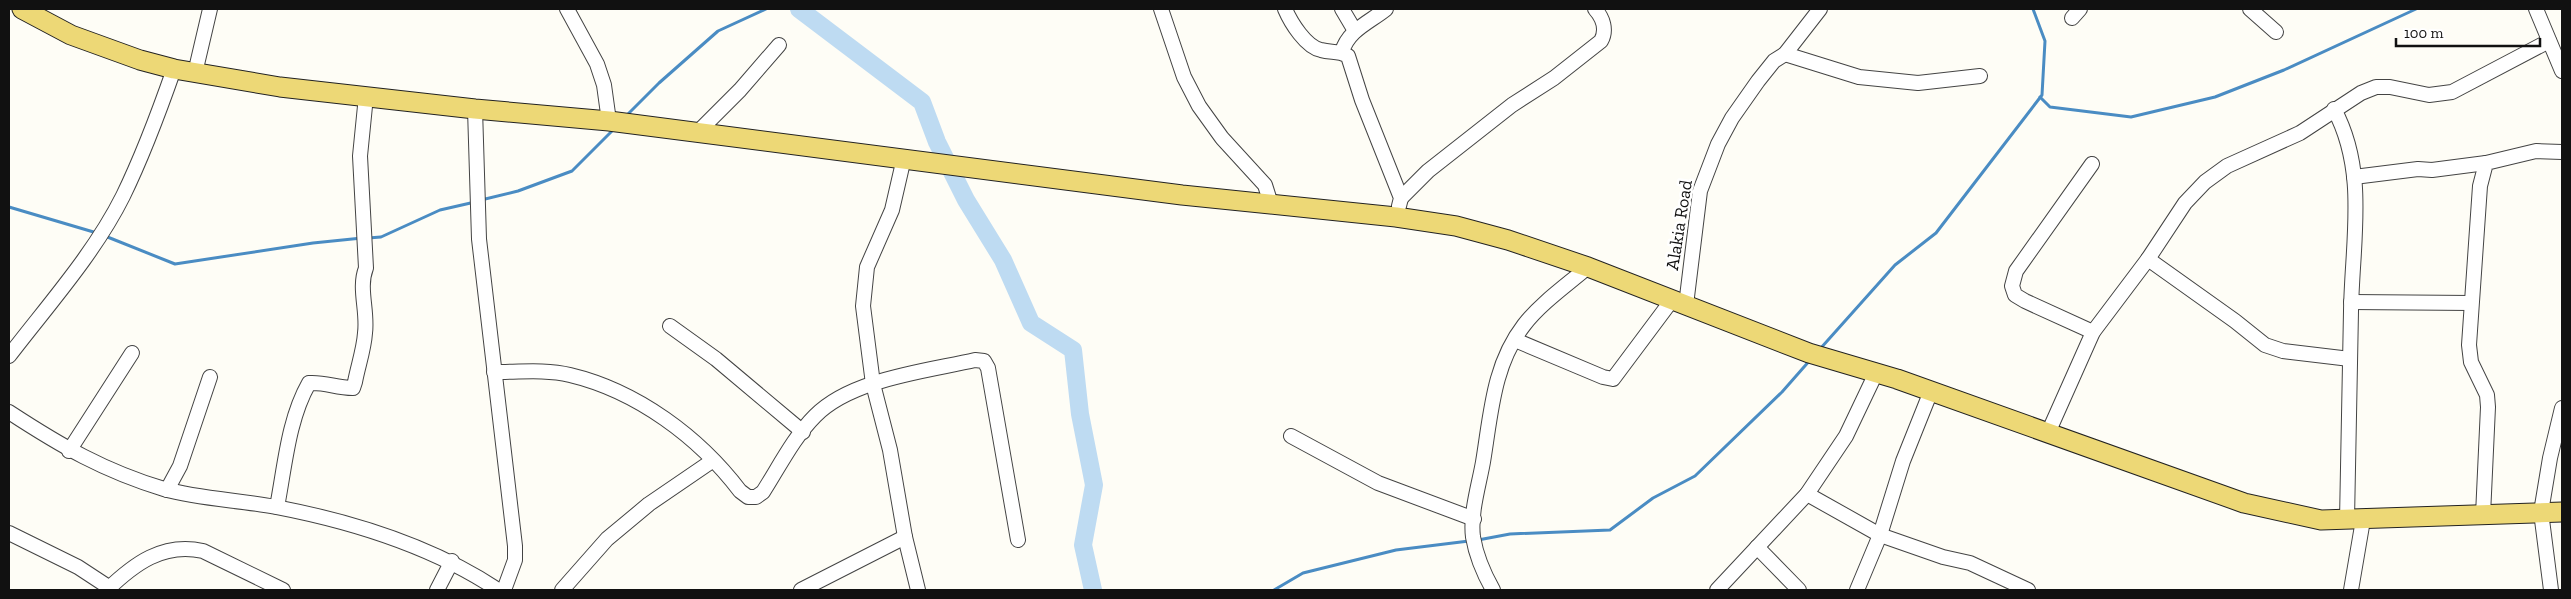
<svg xmlns="http://www.w3.org/2000/svg" width="2571" height="599" font-family="'Zilla Slab',serif">
	<style>
		.lines { fill: none; stroke-linecap: round; stroke-linejoin: round }
		.stream { stroke: #4a8cc3; stroke-width: 3 }
		.river { stroke: #bedbf2; stroke-width: 18 }
		.minor-casing { stroke: #444; stroke-width: 16 }
		.major-casing { stroke: #222; stroke-width: 21 }
		.minor { stroke: #fff; stroke-width: 14 }
		.major { stroke: #edd876; stroke-width: 19 }
		.labels { text-anchor: middle; stroke-width: 5; stroke-linejoin: round; paint-order: stroke }
		.street-label { font-size: 18px; fill: #111; stroke: #fff }
	</style>
	<rect width="100%" height="100%" fill="#fefdf6"/>
	<g class="lines">
		<g class="stream">
			<polyline points="2040,97 2050,107 2131,117 2215,97 2284,70 2416,9"/>
			<polyline points="626,116 659,83 718,31 766,9"/>
			<polyline points="481,200 518,191 572,171 615,128"/>
			<polyline points="9,207 97,233"/>
			<polyline points="105,236 175,264 313,243 362,238"/>
			<polyline points="368,238 381,237 440,210 475,202"/>
			<polyline points="1820,349 1895,265 1936,233 2042,95 2045,41 2033,9"/>
			<polyline points="1478,540 1510,534 1610,530 1653,498 1695,476 1782,392 1811,359"/>
			<polyline points="1274,590 1303,573 1396,550 1469,541"/>
		</g>
		<polyline class="river" points="799,9 922,102 937,142 966,200 1003,260 1031,323 1073,350 1080,414 1094,485 1083,545 1093,590"/>
		<g class="minor-casing">
			<g id="minor">
				<polyline points="567,9 597,64 604,85 609,121"/>
				<polyline points="1161,9 1184,77 1199,106 1222,138 1265,185 1271,204"/>
				<path d="M1285,9C1291,23 1306,47 1321,50C1331,53 1339,50 1348,56L1362,100L1401,198L1399,206"/>
				<polyline points="1342,9 1355,31"/>
				<polyline points="2250,9 2276,32"/>
				<polyline points="2536,9 2562,71"/>
				<polyline points="2072,18 2080,9"/>
				<path d="M1342,52C1348,30 1370,22 1386,9"/>
				<polyline points="1785,54 1859,77 1918,83 1980,76"/>
				<polyline points="195,73 210,9"/>
				<polyline points="475,109 479,239 515,546 515,560 504,590"/>
				<path d="M2334,109C2368,172 2352,242 2351,311C2349,381 2349,450 2347,520"/>
				<polyline points="697,133 740,90 779,45"/>
				<polyline points="904,158 892,210 867,267 863,306 873,384 890,450 905,537 918,590"/>
				<polyline points="2092,164 2016,271 2012,286 2015,295 2025,301 2093,332"/>
				<polyline points="2354,177 2418,169 2432,170 2486,163"/>
				<path d="M1401,198L1428,171L1512,105L1554,78L1601,41C1607,30 1603,18 1595,9"/>
				<polyline points="2148,259 2235,321 2265,345 2283,351 2350,359"/>
				<polyline points="2351,302 2471,303"/>
				<polyline points="1686,305 1700,191 1718,144 1732,118 1758,81 1774,61 1785,54 1820,9"/>
				<polyline points="670,326 716,359 803,432"/>
				<polyline points="1515,340 1603,377 1613,379 1672,300"/>
				<path d="M9,356C48,305 94,254 123,196C143,155 159,112 174,69"/>
				<path d="M494,372C519,372 546,369 570,375C637,391 699,437 740,491L748,497H756L763,492C779,467 794,437 815,416C851,379 927,371 975,360L984,361L988,368L1018,540"/>
				<path d="M9,412C61,446 104,471 164,489C200,499 240,500 276,507C354,522 432,546 498,590"/>
				<polyline points="2048,433 2093,332 2148,259 2185,203 2205,182 2227,166 2300,133 2361,93 2376,87 2390,87 2429,95 2452,92 2549,41"/>
				<polyline points="1291,436 1378,483 1474,519"/>
				<polyline points="69,451 132,353"/>
				<polyline points="167,490 180,466 210,377"/>
				<polyline points="1807,494 1880,535 1943,557 1970,563 2028,590"/>
				<path d="M277,507C285,466 288,420 309,383C327,382 335,388 353,388L355,382C358,366 364,349 365,333C368,311 358,288 366,268L360,156L366,96"/>
				<polyline points="2483,515 2488,407 2487,395 2471,362 2469,345 2480,186 2486,163 2536,151 2562,152"/>
				<polyline points="9,533 78,567 110,588"/>
				<polyline points="1757,547 1799,590"/>
				<path d="M107,590C134,564 163,542 203,551L283,590"/>
				<polyline points="437,590 452,561"/>
				<polyline points="562,590 607,539 649,504 712,461"/>
				<polyline points="801,590 905,537"/>
				<path d="M1493,590C1484,574 1476,555 1473,537C1470,513 1479,485 1483,462C1491,414 1493,365 1524,325C1541,303 1567,285 1588,267"/>
				<polyline points="1717,590 1807,494 1846,436 1876,373"/>
				<polyline points="1857,590 1880,535 1903,461 1931,391"/>
				<polyline points="2351,590 2363,520"/>
				<polyline points="2551,590 2541,512 2550,458 2562,408"/>
			</g>
		</g>
		<g class="major-casing">
			<polyline id="major" points="22,9 71,35 140,60 174,69 280,87 475,109 609,121 1182,195 1396,217 1456,226 1508,240 1588,267 1809,353 1897,379 2244,503 2321,520 2562,512"/>
		</g>
		<use href="#minor" class="minor"/>
		<use href="#major" class="major"/>
	</g>
	<g class="labels">
		<g class="street-label">
			<text transform="translate(1679 225) rotate(-81)" y="6">Alakia Road</text>
		</g>
	</g>
	<rect width="2571" height="599" fill="none" stroke="#111111" stroke-width="20"/>
	<path d="M2396 38v8h144v-8" fill="none" stroke="#111111" stroke-width="2.5"/>
	<text x="2404" y="38" font-size="15" fill="#111111" stroke="#ffffff" stroke-width="4" paint-order="stroke">100 m</text>
</svg>
